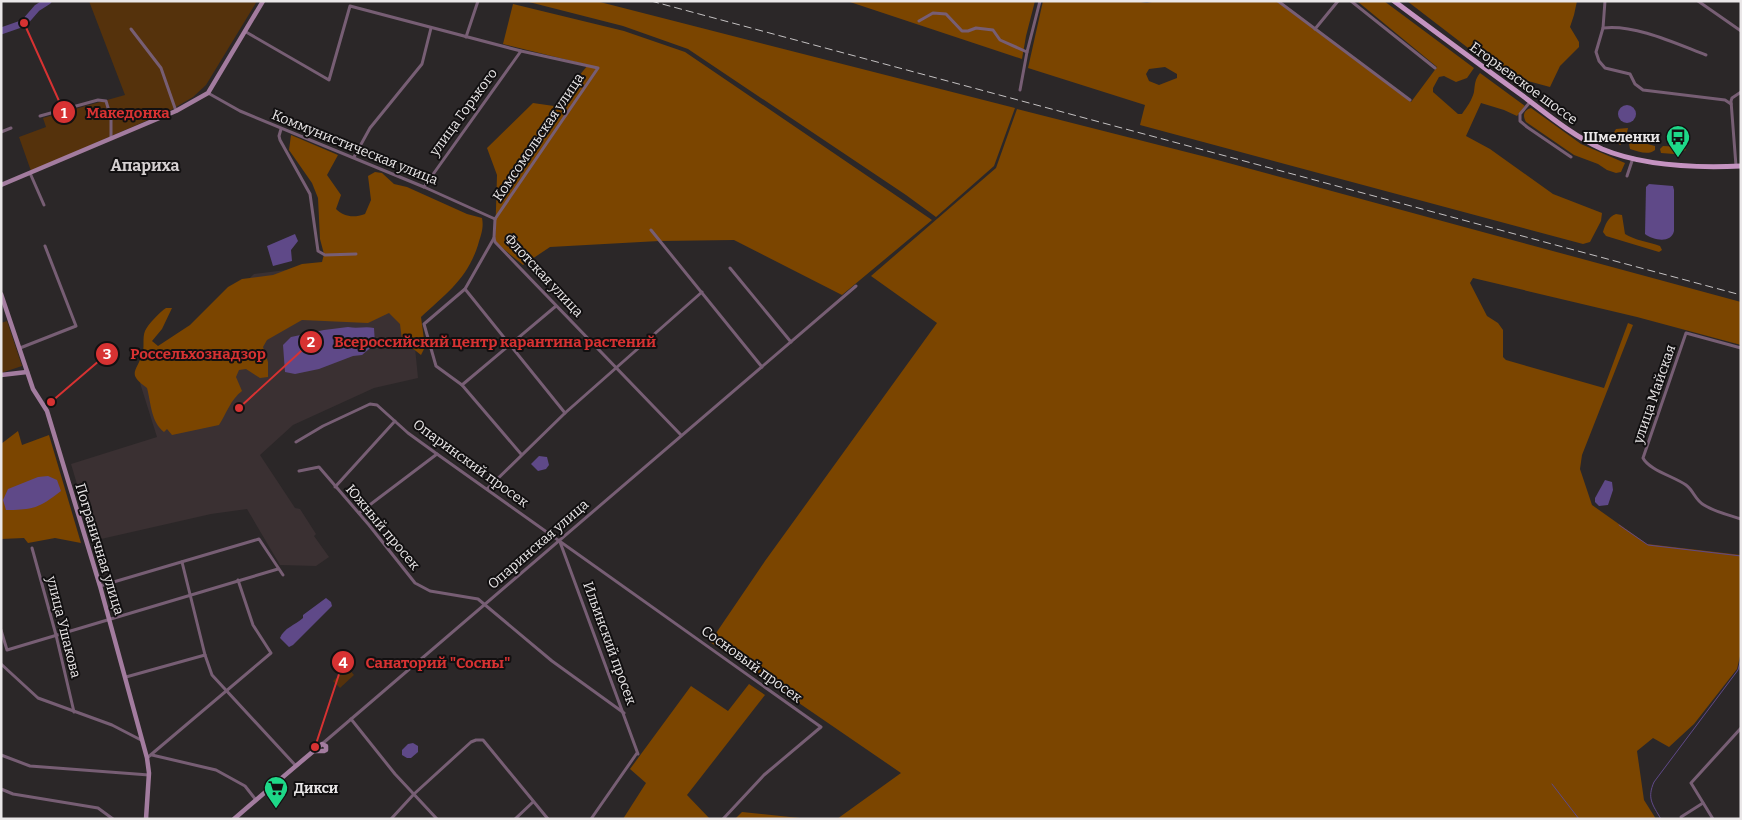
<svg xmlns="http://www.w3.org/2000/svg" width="1742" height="820" font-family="Bitter,serif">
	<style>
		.built { fill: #3a3032 }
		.green { fill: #55320c }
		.forest { fill: #7b4500; fill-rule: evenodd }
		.water { fill: #5f4988 }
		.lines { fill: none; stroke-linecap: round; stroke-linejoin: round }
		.stream { stroke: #5f4988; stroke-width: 1 }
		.river { stroke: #5f4988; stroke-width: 7 }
		.street { stroke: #775e74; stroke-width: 3 }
		.secondary { stroke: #a37c9f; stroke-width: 4.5 }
		.primary { stroke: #c593c1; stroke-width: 5 }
		.rail { stroke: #c4c1c2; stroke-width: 1; stroke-dasharray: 8 4; stroke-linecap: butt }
		.labels { text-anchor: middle; stroke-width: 4; stroke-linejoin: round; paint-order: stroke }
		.street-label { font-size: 14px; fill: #eae7e8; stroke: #121011 }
		.poi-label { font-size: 14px; font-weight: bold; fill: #eae7e8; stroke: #121011; text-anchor: end }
		.quarter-label { font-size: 16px; font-weight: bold; fill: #d5d0d1; stroke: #121011 }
		.leader { fill: none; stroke: #d73232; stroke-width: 2 }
		.callout-dot { fill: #d73232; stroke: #121011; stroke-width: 2 }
		.mark-label { font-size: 15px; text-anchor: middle; font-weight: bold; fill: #fff }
		.callout-label { font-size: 15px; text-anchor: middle; font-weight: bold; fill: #d73232; stroke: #121011; stroke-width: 4; stroke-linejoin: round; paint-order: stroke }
	</style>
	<rect width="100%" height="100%" fill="#2b2728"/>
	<polygon class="built" points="318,266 413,327 418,378 374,388 293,425 260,455 295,508 300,509 316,534 314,536 329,557 316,566 280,565 247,509 211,514 101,539 93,538 71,464 157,437 140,383 254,274"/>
	<g class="green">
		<polygon points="89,1 257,1 206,85 193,97 171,110 31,171 19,137 46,127 43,118 125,95"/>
		<polygon points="7,321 22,366 1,373 1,323"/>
		<polygon points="348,668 354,675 340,688 333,681"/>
	</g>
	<g class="forest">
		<polygon points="525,1 596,1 1015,108 994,166 936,217 906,195 688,49 623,26"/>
		<polygon points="847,1 1035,1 1026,36 1022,59"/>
		<path d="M1043,1H1133L1147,3L1157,1H1276L1411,102L1437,67L1357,1H1384L1474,68L1467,78L1456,82L1444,76L1439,77L1433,88V92L1458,114H1462C1467,107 1472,100 1474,92C1475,84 1475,79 1480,73L1525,106L1517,116L1504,110L1481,103L1466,136L1490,149L1553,194L1602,213L1601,221L1590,242L1583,244L1140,125L1145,105L1028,68ZM1165,67L1177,74V78L1159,85L1149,81L1146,74L1149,69Z"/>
		<polygon points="1407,1 1577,1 1574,15 1570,27 1579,42 1579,47 1560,66 1550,87 1502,74"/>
		<polygon points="513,4 624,31 685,52 932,220 842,295 734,240 659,241 550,247 523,265 495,242 497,175 487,148 533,103 554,106 588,65 503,44"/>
		<path d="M1531,108L1581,144L1625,163L1621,172L1616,173L1607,170L1598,164L1574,155L1526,122C1522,115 1524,110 1531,108Z"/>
		<polygon points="1017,109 1210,158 1741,302 1741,345 1637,317 1473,278 1470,283 1487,316 1498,323 1503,330 1503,357 1506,360 1604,388 1628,323 1633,325 1582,455 1580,469 1592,505 1647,544 1741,555 1741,652 1737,669 1694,724 1669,747 1653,738 1637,751 1644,800 1656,819 837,819 901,773 710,642 765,561 937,323 871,276 996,168"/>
		<polygon points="1628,128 1625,141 1620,145 1611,137 1616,129"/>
		<path d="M291,135L338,155L327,175L341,195L336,209C344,217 354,218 365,214L371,200L368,176L375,172L382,173L394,184L407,187L467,214L482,218C484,228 481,235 478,245C467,279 447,293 421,317L425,347L421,355L402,340L400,324L389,313L368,323L302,320L267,340L263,347L268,362V377L260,378L246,369L239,370L236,377L242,391C231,399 226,414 219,425L172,435L167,429L164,432C151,422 151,403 147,388C127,374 136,372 142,355C145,348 142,338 145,331C148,324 160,312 166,308H172L162,329L152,341L158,346L190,325L228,287L242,279L273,275L302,264L322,262L324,254L320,239L318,198L312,183L289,150Z"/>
		<path d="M1632,140L1655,146V150C1648,156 1638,151 1630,149L1629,144Z"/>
		<polygon points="1663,146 1683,147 1686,150 1674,154 1661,153 1660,149"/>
		<path d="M1616,214L1622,215L1625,234C1634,240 1649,242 1660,246L1662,250L1659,252L1606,236L1603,232C1605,225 1608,217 1616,214Z"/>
		<polygon points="18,431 22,445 49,435 81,543 55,538 28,543 24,538 1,539 1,444"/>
		<polygon points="749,684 765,695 687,795 710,819 623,819 646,783 630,769 691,686 728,711"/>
		<polygon points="742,812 809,819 735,819"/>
	</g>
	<g class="water">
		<circle cx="1627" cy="114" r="9"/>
		<path d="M1649,184L1673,186L1674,190V231C1671,244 1653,240 1645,234L1646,187Z"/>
		<polygon points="295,234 298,241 291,250 292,261 273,266 267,246"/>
		<path d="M348,327C358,329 365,326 374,328L375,344L362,355L353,356L319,369L295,374L285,372L283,345L291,337L324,330Z"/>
		<polygon points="539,456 547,457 549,465 546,469 538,471 531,464"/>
		<path d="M48,476L57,480L61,491C39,508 33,510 6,510L3,500L8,489L38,477Z"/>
		<polygon points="1605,480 1612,482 1613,490 1608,505 1599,506 1595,502 1595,498"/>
		<path d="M326,598L331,602L332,606L293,645L289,647L280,638C284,628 295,625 303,618V615Z"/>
		<polygon points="413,743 418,746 418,752 411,758 407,758 402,755 402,750 408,744"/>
	</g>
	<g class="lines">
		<g class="stream">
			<polyline points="1619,525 1648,545 1741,556"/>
			<polyline points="1552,784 1579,819"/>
			<path d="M1661,819C1652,804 1647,798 1654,782L1738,670L1741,659"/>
		</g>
		<polyline class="river" points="1,31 24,23 37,8 48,1"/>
		<g class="street">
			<polyline points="1278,1 1410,100"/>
			<polyline points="1351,1 1435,68"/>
			<polyline points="1605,1 1603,28 1596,52 1599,61 1605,68 1630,74 1635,84 1643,90 1725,100 1731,104"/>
			<polyline points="1698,1 1741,31"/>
			<polyline points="919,21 933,13 946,14 962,31 968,31 976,28 993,30 1000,40 1027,52"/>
			<path d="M1603,28C1635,24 1677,44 1706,55"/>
			<polyline points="131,29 161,68 176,111"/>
			<polyline points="1315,29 1338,1"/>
			<polyline points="246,32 329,80 350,6 521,51 598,68 495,219"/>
			<polyline points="466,37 478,1"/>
			<polyline points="1020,90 1027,52 1040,1"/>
			<polyline points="208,93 240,111 424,187 495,219"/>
			<polyline points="1530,102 1520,114 1520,121 1527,127 1571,157"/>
			<polyline points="40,116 98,100 106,101 111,118 111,138"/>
			<polyline points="281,129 279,136 280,140 310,194 318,251 325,255 356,254"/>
			<polyline points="1,132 11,128"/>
			<polyline points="354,157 370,128 422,64 431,28"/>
			<polyline points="1736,166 1731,101 1732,98 1741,92"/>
			<polyline points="30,173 44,205"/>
			<polyline points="1627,176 1633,158"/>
			<polyline points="424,187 521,51"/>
			<polyline points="495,219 494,238 465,289 424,324 436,366 462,385 521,454"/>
			<polyline points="651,230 762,367"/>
			<polyline points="494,238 495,242 681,435"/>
			<polyline points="730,268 791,342"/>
			<polyline points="465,289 565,413"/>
			<polyline points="20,348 76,326 45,246"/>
			<path d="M1741,348L1686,333L1643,458C1649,470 1675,477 1686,485C1694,491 1695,500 1704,505C1715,512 1729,515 1741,519"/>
			<polyline points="462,385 556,306"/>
			<polyline points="296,442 323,426 370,404 377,405 408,433 437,454 821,727 764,775 723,819"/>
			<polyline points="299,471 319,467 369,525 415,583 430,591 478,599 552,661 624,713"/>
			<polyline points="335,487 395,421"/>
			<polyline points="487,489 565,413 702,292"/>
			<polyline points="359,513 437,454"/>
			<polyline points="560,542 638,754"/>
			<polyline points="32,548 56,635 74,712"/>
			<polyline points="182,562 205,655 212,675 296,766"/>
			<polyline points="100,586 259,539 283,575"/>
			<polyline points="1,630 7,650 278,569"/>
			<polyline points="1,664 38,698 112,725 141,740"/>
			<polyline points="126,677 205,655"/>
			<polyline points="351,719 395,774 437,819"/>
			<polyline points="322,744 856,286"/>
			<polyline points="1,755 30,766 149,775"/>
			<polyline points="152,755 216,770 245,786 256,800"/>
			<polyline points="147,758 271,653 253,625 238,580"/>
			<polyline points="1,789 13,794 98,808 113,819"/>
			<polyline points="1681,817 1703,803"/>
			<polyline points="391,819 414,794 471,742 476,740 483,740 548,819"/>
			<polyline points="515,819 533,802"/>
			<polyline points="591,819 637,753"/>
			<polyline points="1713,819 1691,783 1741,728"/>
		</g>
		<g class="secondary">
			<polyline points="1,185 176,111 208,93 263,1"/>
			<polyline points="1,294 33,389 47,411 100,586 147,758 149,773 146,819"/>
			<polyline points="1,375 27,372"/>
			<path d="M234,819C263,794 292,769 322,744L326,746V750L324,751H313"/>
		</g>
		<path class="primary" d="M1394,1C1437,33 1480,65 1523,96C1548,115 1573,136 1602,149C1643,166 1697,168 1741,166"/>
		<polyline class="rail" points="651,1 1741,295"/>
	</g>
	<defs>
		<g id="bus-pin" transform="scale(1.25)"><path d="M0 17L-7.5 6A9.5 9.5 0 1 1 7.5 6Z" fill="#1ed888" stroke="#121011"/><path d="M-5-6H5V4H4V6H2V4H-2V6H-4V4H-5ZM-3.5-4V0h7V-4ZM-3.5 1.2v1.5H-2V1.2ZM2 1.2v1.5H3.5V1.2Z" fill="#111"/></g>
		<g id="supermarket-pin" transform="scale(1.25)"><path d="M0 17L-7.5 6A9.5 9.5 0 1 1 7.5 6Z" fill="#1ed888" stroke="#121011"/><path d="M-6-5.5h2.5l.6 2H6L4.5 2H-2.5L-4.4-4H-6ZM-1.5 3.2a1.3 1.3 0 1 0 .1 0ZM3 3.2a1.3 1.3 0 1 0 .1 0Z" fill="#111"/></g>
	</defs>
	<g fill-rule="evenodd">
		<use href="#bus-pin" x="1678" y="137"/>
		<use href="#supermarket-pin" x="276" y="788"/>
	</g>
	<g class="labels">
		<g class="street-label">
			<text transform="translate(1524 83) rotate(36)" y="5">Егорьевское шоссе</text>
			<text transform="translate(463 112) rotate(-54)" y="5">улица Горького</text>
			<text transform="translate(538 137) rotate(-56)" y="5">Комсомольская улица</text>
			<text transform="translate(355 147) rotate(22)" y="5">Коммунистическая улица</text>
			<text transform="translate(544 275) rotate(47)" y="5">Флотская улица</text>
			<text transform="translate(1654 394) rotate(-71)" y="5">улица Майская</text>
			<text transform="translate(471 463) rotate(36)" y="5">Опаринский просек</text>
			<text transform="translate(383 527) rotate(50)" y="5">Южный просек</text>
			<text transform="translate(538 544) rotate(-41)" y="5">Опаринская улица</text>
			<text transform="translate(100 549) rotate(73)" y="5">Пограничная улица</text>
			<text transform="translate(64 627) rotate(76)" y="5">улица Ушакова</text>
			<text transform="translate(610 643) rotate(70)" y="5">Ильинский просек</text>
			<text transform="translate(752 664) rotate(36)" y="5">Сосновый просек</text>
		</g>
		<g class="poi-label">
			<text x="1660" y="142">Шмеленки</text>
			<text x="294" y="793" text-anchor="start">Дикси</text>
		</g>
		<g class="quarter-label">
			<text x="145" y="171">Апариха</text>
		</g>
	</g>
	<path class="leader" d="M24 23L64 112M239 408L311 342M51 402L107 354M315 747L343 662"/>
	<g class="callout-dot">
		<circle cx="24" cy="23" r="5"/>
		<circle cx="239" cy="408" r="5"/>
		<circle cx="51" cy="402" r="5"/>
		<circle cx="315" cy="747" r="5"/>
		<circle cx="64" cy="112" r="12"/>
		<circle cx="311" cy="342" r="12"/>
		<circle cx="107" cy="354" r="12"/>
		<circle cx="343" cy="662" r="12"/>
	</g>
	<g class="mark-label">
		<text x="64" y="118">1</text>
		<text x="311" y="347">2</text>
		<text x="107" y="359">3</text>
		<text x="343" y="668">4</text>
	</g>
	<g class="callout-label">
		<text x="128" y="118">Македонка</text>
		<text x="495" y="347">Всероссийский центр карантина растений</text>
		<text x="198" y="359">Россельхознадзор</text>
		<text x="438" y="668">Санаторий "Сосны"</text>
	</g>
	<rect width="1742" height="820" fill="none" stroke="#eae7e8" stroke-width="5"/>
</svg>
